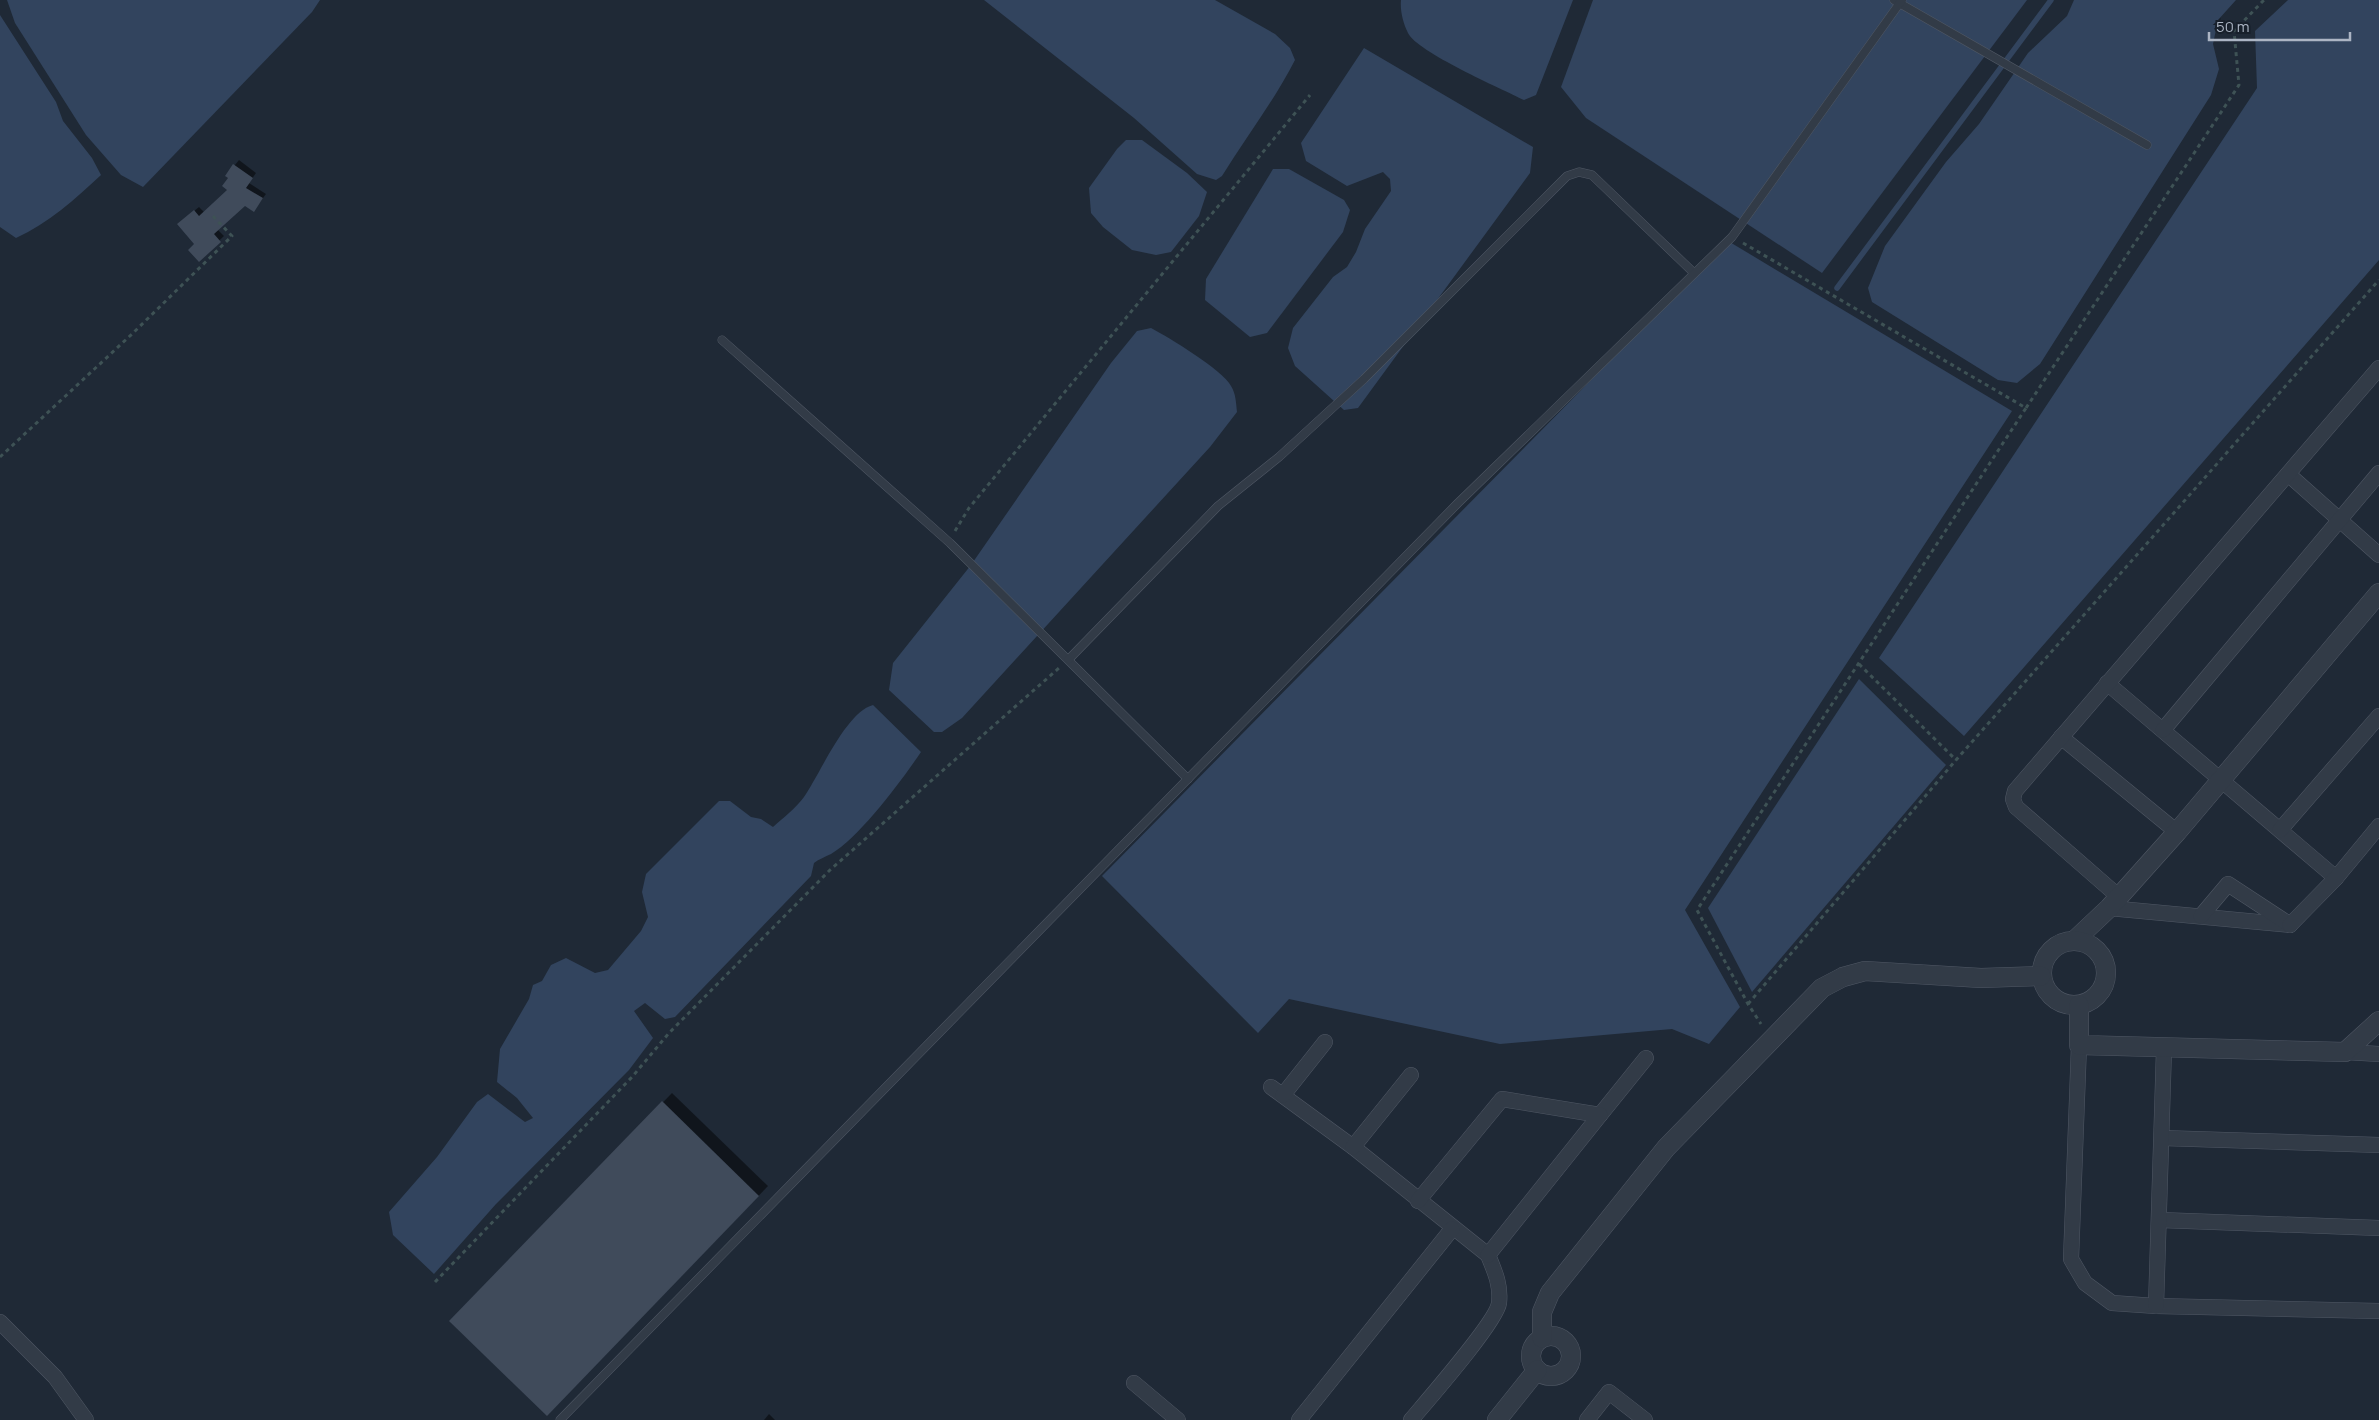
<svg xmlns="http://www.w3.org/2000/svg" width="2379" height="1420" font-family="Manrope,sans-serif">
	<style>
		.water { fill: #32445e }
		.shadow { fill: #0007 }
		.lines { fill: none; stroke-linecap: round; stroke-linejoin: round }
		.stream { stroke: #32445e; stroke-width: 5.5 }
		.building { fill: #404b5b }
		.service-casing { stroke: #505865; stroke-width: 9 }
		.minor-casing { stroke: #505865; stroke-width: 16 }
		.tertiary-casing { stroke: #505865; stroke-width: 20 }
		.path { stroke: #3e5255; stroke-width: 3; stroke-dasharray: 4 4; stroke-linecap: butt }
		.service { stroke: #323b47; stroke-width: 8 }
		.minor { stroke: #323b47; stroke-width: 15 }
		.tertiary { stroke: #323b47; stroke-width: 19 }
	</style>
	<rect width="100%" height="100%" fill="#1f2936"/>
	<g class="water">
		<polygon points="7,0 320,0 312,12 143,187 121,175 86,135 15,23"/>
		<path d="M984,0H1215L1275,34L1290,48L1295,60C1274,101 1246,137 1222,176L1216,180L1197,174L1134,118Z"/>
		<path d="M1401,0H1573L1536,95L1524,100C1502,89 1417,52 1408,33C1403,23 1400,11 1401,0Z"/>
		<polygon points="1593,0 2027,0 1822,273 1586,118 1561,87"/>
		<polygon points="2074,0 2236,0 2218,20 2213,44 2219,69 2211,95 2040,364 2017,383 1998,380 1872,302 1868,288 1885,246 1946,162 1979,124 2028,53 2067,16"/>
		<polygon points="2288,0 2379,0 2379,260 1964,736 1879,658 2257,88 2255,31"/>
		<path d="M0,15L56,102L63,121L92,158L101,175C74,200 49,223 16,238L0,227Z"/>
		<polygon points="1364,48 1533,147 1530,173 1358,408 1344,410 1295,366 1288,348 1293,328 1333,277 1347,267 1356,252 1365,229 1391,191 1390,179 1383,172 1347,186 1306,161 1301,143"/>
		<polygon points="1126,140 1142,140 1187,173 1207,192 1199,216 1171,252 1156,255 1132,250 1103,227 1091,213 1089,188 1117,149"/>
		<polygon points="1273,169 1289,169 1344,200 1350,210 1343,232 1267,333 1250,337 1205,300 1206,279"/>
		<polygon points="1728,241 2012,411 1685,910 1740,1007 1709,1044 1672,1029 1500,1044 1289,999 1258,1033 1102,876"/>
		<path d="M1151,328C1168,337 1223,370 1231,386C1236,394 1236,403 1237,412L1210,447L962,718L942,732H934L889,690L893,663L971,565L1111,363L1137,331Z"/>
		<polygon points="1859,679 1946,765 1752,992 1708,908"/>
		<path d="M873,705L921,752C902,780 860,837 831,854C825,857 819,859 814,863L811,876L675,1017L665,1019L645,1003L634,1011L653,1038L629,1070L496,1204L434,1274L393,1235L389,1212L437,1157L477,1102L488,1094L525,1122L533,1118L517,1098L497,1082L500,1049L529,999L533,985L542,981L551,965L566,958L595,973L608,970L641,931L648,917L642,892L646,874L719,801H730L751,817L761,819L773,827C783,818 796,808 804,797C820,774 846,712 873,705Z"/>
	</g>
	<g class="shadow">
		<polygon points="239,160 256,173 249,183 266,194 254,210 245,205 217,229 224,236 199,260 196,244 183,220 199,207 204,212 229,190 229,178 226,176"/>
		<polygon points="672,1093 768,1186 547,1414 451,1321"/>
		<polygon points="769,1414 775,1420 764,1420"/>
	</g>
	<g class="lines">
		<polyline class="stream" points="1837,288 2051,0"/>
	</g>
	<g class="building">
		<polygon points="233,164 253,178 246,188 263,198 254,212 245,206 214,234 221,242 199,262 188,250 194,244 177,224 194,210 199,216 227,190 222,186 228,178 225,176"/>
		<polygon points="662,1101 759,1196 547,1416 449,1321"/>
	</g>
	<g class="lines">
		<g class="service-casing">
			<g id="service">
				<polyline points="1894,0 2147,145"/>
				<polyline points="722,340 950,543 1188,779"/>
				<polyline points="1069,659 1218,506 1279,457 1364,379 1567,176 1579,172 1592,175 1694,273"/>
				<polyline points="560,1420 1458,503 1732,237 1902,0"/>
			</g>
		</g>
		<g class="minor-casing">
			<g id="minor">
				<polyline points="2288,474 2379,555"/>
				<polyline points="2107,683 2336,878"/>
				<polyline points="2163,730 2379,473"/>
				<polyline points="2061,737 2177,832"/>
				<polyline points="2280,830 2379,716"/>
				<polyline points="2118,896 2016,807 2013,799 2015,791 2379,368"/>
				<polyline points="2109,908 2290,925"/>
				<polyline points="2201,916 2228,884 2289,924"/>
				<polyline points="2290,925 2336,878 2379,826"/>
				<polyline points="2079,1045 2071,1259 2085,1283 2112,1303 2156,1306 2379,1311"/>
				<polyline points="2345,1052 2379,1054"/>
				<path d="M1271,1087L1353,1147L1488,1255C1495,1272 1501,1285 1499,1303C1497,1321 1427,1401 1411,1420"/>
				<polyline points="1283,1095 1325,1042"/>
				<polyline points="1600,1115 1646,1058"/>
				<polyline points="2162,1138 2379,1145"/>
				<polyline points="1353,1147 1411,1075"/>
				<polyline points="1418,1201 1502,1099 1600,1115 1488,1255"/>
				<polyline points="2160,1220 2379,1228"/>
				<polyline points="2156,1306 2164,1049"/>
				<polyline points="0,1322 55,1377 86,1420"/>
				<polyline points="1134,1383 1178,1420"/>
				<polyline points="1299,1420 1452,1229"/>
				<polyline points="1587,1420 1609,1392 1645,1420"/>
			</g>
		</g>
		<g class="tertiary-casing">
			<g id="tertiary">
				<polyline points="2076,939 2109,908 2177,832 2379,593"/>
				<circle cx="2074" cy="973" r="32"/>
				<polyline points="2079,1005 2079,1045 2345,1052 2379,1021"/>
				<circle cx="1551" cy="1356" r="20"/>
				<polyline points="1542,1338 1542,1312 1550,1293 1666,1148 1822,988 1843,977 1865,971 1981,978 2041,976"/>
				<polyline points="1497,1420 1537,1370"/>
			</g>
		</g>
		<g class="path">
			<polyline points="1743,243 2026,408 1697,910 1748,1004 1761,1024"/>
			<polyline points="2026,408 2239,85 2234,31 2264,0"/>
			<polyline points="0,457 132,334 232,236 211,214"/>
			<polyline points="955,531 969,508 1310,95"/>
			<polyline points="1859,664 1956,760"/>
			<polyline points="1748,1004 1956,760 2379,280"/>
			<polyline points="435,1282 632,1077 669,1033 830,870 1059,668"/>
		</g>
		<use href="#service" class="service"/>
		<use href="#minor" class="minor"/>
		<use href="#tertiary" class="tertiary"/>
	</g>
	<path d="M2209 32v8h141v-8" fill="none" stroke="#acb5c4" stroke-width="2.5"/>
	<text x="2216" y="32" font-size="15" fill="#acb5c4" stroke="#18202b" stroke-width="4" paint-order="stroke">50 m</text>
</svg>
